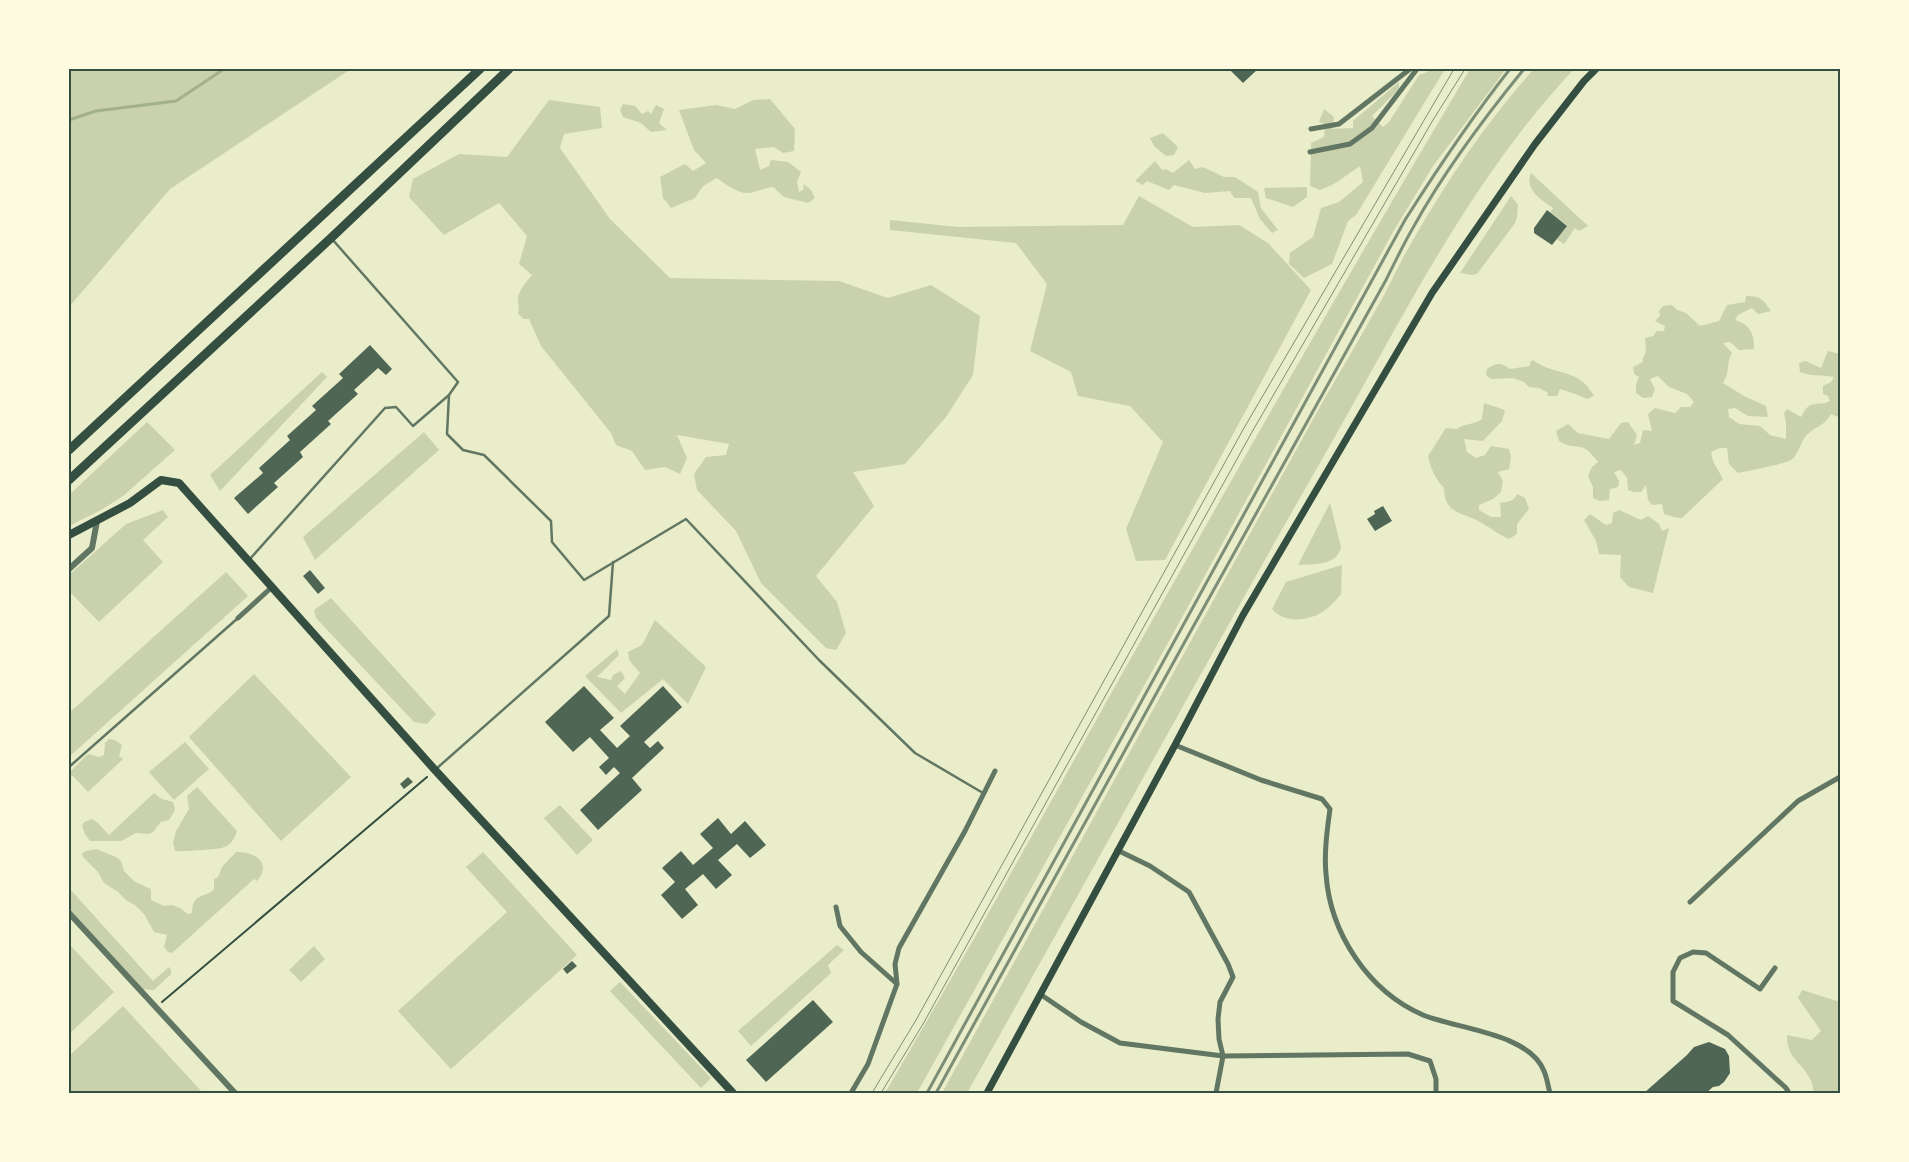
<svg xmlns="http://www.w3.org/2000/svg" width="1909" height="1162" font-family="Lato,sans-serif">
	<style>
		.green { fill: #cad2ad }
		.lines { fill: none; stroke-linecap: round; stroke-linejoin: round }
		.stream { stroke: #a3b18a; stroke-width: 3 }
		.building { fill: #4f6655 }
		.path { stroke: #344e41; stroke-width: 2 }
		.service { stroke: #617663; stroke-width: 2.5 }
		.minor { stroke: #617663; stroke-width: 5 }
		.tertiary { stroke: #617663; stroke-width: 6 }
		.secondary { stroke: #344e41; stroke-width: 7 }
		.primary { stroke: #344e41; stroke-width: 8 }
		.trunk { stroke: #344e41; stroke-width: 9 }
		.tram { stroke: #7c8e77; stroke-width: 1 }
		.rail { stroke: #7c8e77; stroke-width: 3 }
		.neatline { fill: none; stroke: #344e41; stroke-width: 2 }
	</style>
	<rect width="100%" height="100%" fill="#e9edc9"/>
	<g class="green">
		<polygon points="69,69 351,69 170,189 69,307"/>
		<polygon points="1429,69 1445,69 1356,215 1348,221 1332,264 1304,278 1289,264 1290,253 1313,237 1321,208 1339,202 1363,182 1360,166 1334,184 1320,190 1310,186 1311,143 1324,137 1325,124 1319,122 1324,109 1334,117 1332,129 1353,128 1353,121 1399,82 1399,89 1372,116 1383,127 1389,122 1419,75 1427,72"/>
		<path d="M1470,69H1506L1433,166L1393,232L1174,632L917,1093H885C960,965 1032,836 1104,706C1224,493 1345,279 1470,69Z"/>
		<path d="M1534,69H1574C1473,176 1405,313 1333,440C1209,656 1090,876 967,1093H942L1322,403C1342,368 1363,333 1383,297C1393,278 1402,258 1413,240C1448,179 1487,121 1534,69Z"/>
		<path d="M770,99L795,129L794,151L783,153L774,147L755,149L760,170L769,166L771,160L788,162L801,172L797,182L799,192L803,190L804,184L811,190L815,198L808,203L784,197L773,187C764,188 757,192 749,193C738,194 725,184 717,178L703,186L695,198L671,208L663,198L660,177L685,164L693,171L706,163L694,150L679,110L716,105L735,109L753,100Z"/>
		<path d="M549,100L600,107L602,128L564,134L560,148L610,219L670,278L839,281L888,298L931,285L980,316L973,375L946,417L905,464L853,472L874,506L816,576L837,602L846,633L836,650L826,648L761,583L736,531L697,490L694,474L706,457L726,455L729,444L677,435L687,458L680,474L665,467L645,470L632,451L616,445L611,433L541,346L529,319H524L518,314C520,308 517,303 518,297C520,289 527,281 532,275L519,264L527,236L499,203L444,235L409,197L413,179L459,154L507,157Z"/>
		<polygon points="623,104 635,106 642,114 648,111 651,114 656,105 664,109 659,123 667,130 651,132 641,123 623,117 620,110"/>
		<polygon points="1163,133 1178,147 1174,155 1166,156 1154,146 1150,138"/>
		<polygon points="1189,160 1195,169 1203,167 1224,177 1235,177 1258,192 1261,208 1278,230 1272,233 1260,219 1251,198 1234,198 1230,191 1205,193 1174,185 1169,190 1147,181 1143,185 1135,181 1155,161 1162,170 1166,169 1173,173"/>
		<path d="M1531,173L1588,226L1579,231L1575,228L1564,244L1556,239L1567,225L1550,213L1553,208C1542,200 1524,190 1531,173Z"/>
		<polygon points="1307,187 1307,197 1293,207 1266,198 1264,188"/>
		<polygon points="1139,196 1193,227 1239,225 1268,243 1311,290 1165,560 1136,561 1126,529 1163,442 1130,406 1078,396 1071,372 1030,351 1047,284 1016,243 890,230 890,220 958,227 1123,225"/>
		<polygon points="1511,196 1518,205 1517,217 1515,223 1477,274 1472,275 1460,273"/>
		<path d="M1746,296C1761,296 1763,299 1771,311L1758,314L1752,308L1738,315L1735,320C1750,324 1755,335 1754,349L1739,350L1730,342L1723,343L1732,353C1725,366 1731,370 1723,383L1744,396L1766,406L1768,417L1748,416L1735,408L1728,409L1729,417L1739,424L1760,426L1770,435L1786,439V422L1784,413L1787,409L1801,417C1811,397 1816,408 1830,401L1828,396L1823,394V386L1831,382L1834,377C1822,374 1811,377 1800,372L1799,363L1806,361L1821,368L1828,351L1840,354V422L1838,417L1831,414C1824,426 1818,425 1808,434C1800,440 1800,454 1791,460C1784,464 1748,471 1738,473L1729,464L1727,448H1720L1711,452L1713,461L1723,479L1682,518L1673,517L1664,514L1662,504L1652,505L1648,500L1646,485L1641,492H1633L1628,490L1627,478L1621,470L1614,472L1619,481L1618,487L1610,489L1609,500L1599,501L1593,498V487L1588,476L1592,467L1598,462C1580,437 1577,453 1559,441L1556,431L1568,424L1578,433L1609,439L1621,423L1628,422L1637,435L1634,445L1640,443L1643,430L1652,431L1648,414L1655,408L1675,413L1681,407H1690L1694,402L1687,394L1669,387L1658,376L1650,379L1655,389L1652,397L1643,398L1636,393V384L1639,377L1634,374L1633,367L1643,362V358L1646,352L1645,338L1653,336L1657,331H1664L1665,326L1655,321L1660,316L1659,311L1663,306L1672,305L1677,310L1686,313L1700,326L1719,321L1727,305L1745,302Z"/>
		<path d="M1533,360C1556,377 1578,367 1594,396L1587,399L1578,395L1560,389L1557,396H1548L1547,392L1539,388L1529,387L1524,382L1513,378L1491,379L1486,375L1487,369C1497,362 1501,363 1510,369L1530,366V362Z"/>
		<polygon points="322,372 327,377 220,491 210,475"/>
		<path d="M1484,403L1505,410L1502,421L1483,441L1464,439L1467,452L1476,458L1485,455L1491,446L1509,449L1511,457L1509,469L1498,472L1503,481L1501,492L1493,499L1479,505V510L1491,517H1501L1500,503C1508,502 1514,501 1517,494L1525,498L1529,509L1517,524V534L1509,539C1498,534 1495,531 1485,525C1468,512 1444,517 1444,488C1435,479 1431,469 1428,456L1446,428L1457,429C1465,423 1474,425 1482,419Z"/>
		<polygon points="147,422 175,450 123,496 101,510 69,526 69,495"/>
		<polygon points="424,432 439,450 315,560 303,537"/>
		<path d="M1330,503L1341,547C1337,566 1314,564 1298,565Z"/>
		<polygon points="163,510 168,517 143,540 163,562 99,622 69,591 69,575 126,524"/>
		<polygon points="1619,510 1641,520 1648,516 1659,524 1662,531 1669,528 1653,593 1629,587 1620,577 1621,555 1599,554 1596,541 1584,520 1590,514 1606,525 1612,523 1613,513"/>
		<path d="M1342,565L1341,594C1336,600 1330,607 1324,611C1309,621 1284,624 1272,609L1286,582Z"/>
		<polygon points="226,572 248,596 69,757 69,713"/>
		<polygon points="331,598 436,714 427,724 414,722 316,618 314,610"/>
		<polygon points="655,620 706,667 688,704 663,679 621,713 585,676 617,649 619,655 597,677 611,680 613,675 621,671 625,678 617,686 625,694 640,673 629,660 628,652 642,645"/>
		<polygon points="254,674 351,777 281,841 189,737"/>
		<polygon points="109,739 115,740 122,745 119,756 123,759 88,792 73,776 69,777 69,773 88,754 99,757 104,755 105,743"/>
		<polygon points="185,742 209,769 174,800 149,772"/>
		<path d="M197,787L237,831C231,851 219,848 203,850C194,850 184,852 175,851L173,843L176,831L189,809L187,796Z"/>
		<polygon points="154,793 162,799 173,802 175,810 169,820 161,822 153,832 149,834 136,833 121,841 90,841 85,834 82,826 84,822 92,819 97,822 109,835"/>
		<polygon points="560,805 593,840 577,855 544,818"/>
		<path d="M96,849L116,857L121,861L124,871L135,882L151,889V900L164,906L172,905L180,908L188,914L192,913C193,893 201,899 214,890V879L218,877L222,867L236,852C254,851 273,863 257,881L254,879L172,953L168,952L164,947L167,935L154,932L144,914L135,905L127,901L118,892L104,883L98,872L83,857L82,853L86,851Z"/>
		<polygon points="483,852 577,955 451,1069 398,1011 507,912 466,867"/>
		<polygon points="69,888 153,981 169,967 171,970 171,974 154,990 140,989 69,912"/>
		<polygon points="69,944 114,992 69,1034"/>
		<polygon points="837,945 844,950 828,965 831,973 751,1046 738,1031"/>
		<polygon points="314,946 325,959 301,982 289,970"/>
		<polygon points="620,982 711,1078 701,1088 610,991"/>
		<path d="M1802,990L1840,1002V1093H1814C1813,1089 1813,1085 1811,1081C1804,1063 1786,1059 1787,1035L1812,1040L1821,1031L1798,998Z"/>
		<polygon points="123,1006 203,1093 69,1093 69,1056"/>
	</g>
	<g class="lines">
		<polyline class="stream" points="69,120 96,111 176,101 224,69"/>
	</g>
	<g class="building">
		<polygon points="1229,69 1258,69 1243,83"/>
		<polygon points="1547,210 1567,226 1552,245 1534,233 1534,228"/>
		<polygon points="370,345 392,369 386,375 378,368 354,390 358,394 328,421 331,424 300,452 303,457 274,483 278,487 248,514 234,498 263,473 259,468 290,440 287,436 316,410 312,406 343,378 339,374"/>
		<polygon points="1383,506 1392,521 1375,531 1367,519 1375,514 1374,511"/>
		<polygon points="310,570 325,588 318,594 303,576"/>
		<polygon points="584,686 614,718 600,730 617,748 630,736 620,726 663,686 682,707 644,742 650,748 658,741 664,748 632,778 642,790 598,830 580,810 620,773 614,767 606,775 599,767 609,758 590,737 573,752 545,722"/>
		<polygon points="408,777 413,782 404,789 400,784"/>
		<polygon points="718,818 731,834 745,821 766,845 750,858 737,844 718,860 732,875 716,889 703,874 685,889 698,905 682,919 661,895 675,882 662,868 681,851 693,865 713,848 700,834"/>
		<polygon points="572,961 577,966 567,974 563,969"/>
		<polygon points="813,1000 833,1022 766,1082 746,1060"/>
		<polygon points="1709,1042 1725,1049 1729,1056 1730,1073 1724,1082 1719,1086 1713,1087 1706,1093 1644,1093 1687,1055 1694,1047"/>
	</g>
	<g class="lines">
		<polyline class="path" points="162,1002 427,777"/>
		<g class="service">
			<polyline points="449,395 447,434 463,450 484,455 551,521 552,542 584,580 686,519 819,660 915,753 983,793"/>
			<polyline points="249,560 385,408 396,407 413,426 449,395 458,382 332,239"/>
			<polyline points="69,767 238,618"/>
			<polyline points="436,769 609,616 613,562"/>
		</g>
		<g class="minor">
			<polyline points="1311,129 1339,124 1410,69"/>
			<polyline points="1310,152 1350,144 1372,128 1417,69"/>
			<polyline points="238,618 272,587"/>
			<path d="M1175,745L1261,780L1322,799L1330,809C1327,831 1324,853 1326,874C1330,933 1368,991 1423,1015C1457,1029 1529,1033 1544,1071C1547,1078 1548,1086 1550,1093"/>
			<polyline points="1117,850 1150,866 1189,892 1228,964 1233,977 1220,1002 1218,1019 1219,1039 1223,1056 1216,1093"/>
			<polyline points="1690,902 1798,801 1840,777"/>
			<polyline points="836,907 840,926 861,952 897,984"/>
			<polyline points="1775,968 1760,989 1706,953 1693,952 1680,958 1673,972 1673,1001 1728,1035 1786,1088 1789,1093"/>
			<polyline points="1040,994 1081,1022 1120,1043 1223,1056 1408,1054 1430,1061 1436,1079 1436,1093"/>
			<polyline points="851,1093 868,1064 897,984 895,964 899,948 965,831 995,771"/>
		</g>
		<g class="tertiary">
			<polyline points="69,569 92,548 97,521"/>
			<polyline points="69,913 235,1093"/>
		</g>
		<polyline class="secondary" points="987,1093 1175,745 1243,615 1432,293 1535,144 1584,81 1596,69"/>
		<polyline class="primary" points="69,535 130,503 161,480 179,483 435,770 733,1093"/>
		<g class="trunk">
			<polyline points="69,450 480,69"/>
			<polyline points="69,480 331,238 509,69"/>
		</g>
		<g class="tram">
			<polyline points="872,1093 916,1020 1244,428 1454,69"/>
			<polyline points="881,1093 923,1024 1252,432 1433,120 1465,69"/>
		</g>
		<g class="rail">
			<path d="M927,1093L1405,220C1438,168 1472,117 1510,69"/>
			<path d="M936,1093L1188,636L1386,280C1395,262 1404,243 1414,226C1445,170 1484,118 1524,69"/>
		</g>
	</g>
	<rect width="1909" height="1162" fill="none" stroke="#fefae0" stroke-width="140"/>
	<rect x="70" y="70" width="1769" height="1022" class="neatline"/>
</svg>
